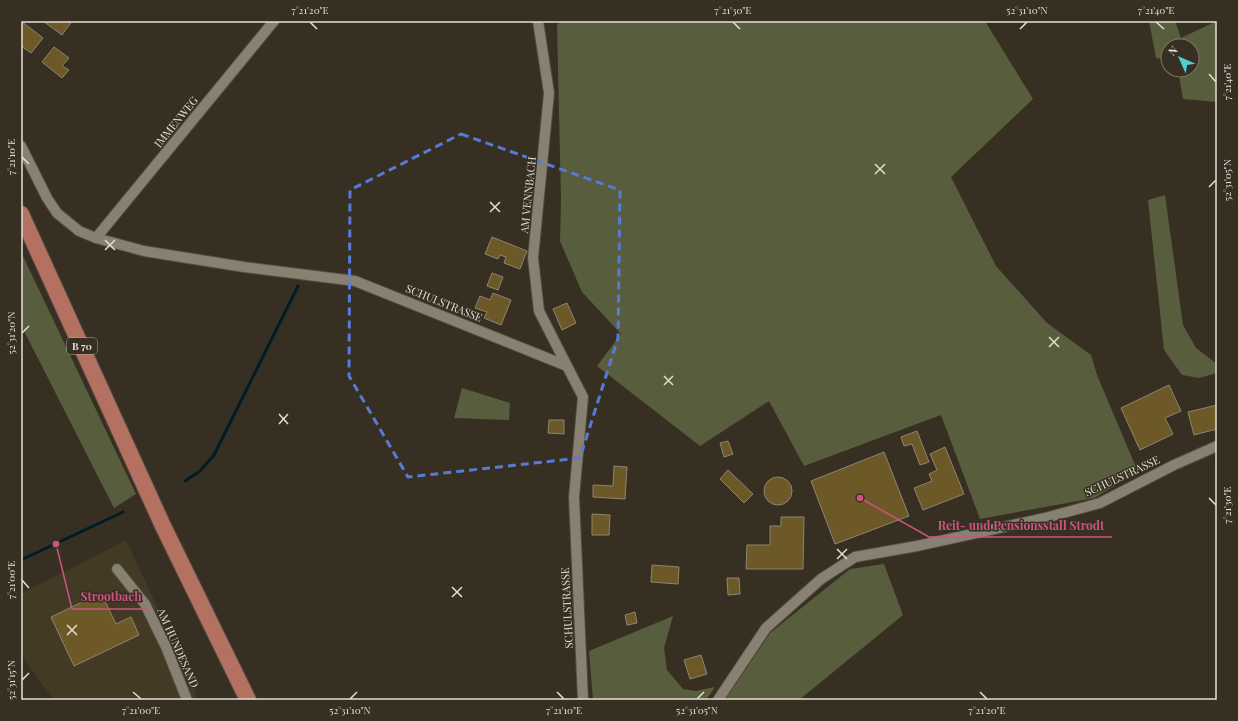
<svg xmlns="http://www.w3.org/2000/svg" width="1238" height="721" font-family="'Playfair Display',serif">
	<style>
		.built { fill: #433a25 }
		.green { fill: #585d3d }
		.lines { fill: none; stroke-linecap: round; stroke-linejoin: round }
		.stream { stroke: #001d27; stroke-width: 3 }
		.building { fill: #6d5827; stroke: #8d8575 }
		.minor-casing { stroke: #514c40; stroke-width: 12 }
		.primary-casing { stroke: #514c40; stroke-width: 18 }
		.minor { stroke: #888070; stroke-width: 10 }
		.primary { stroke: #b47060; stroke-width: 16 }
		.marked { fill: none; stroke: #587ad7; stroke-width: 3; stroke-dasharray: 8 5; stroke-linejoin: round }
		.ticks { fill: none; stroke: #e3dfd6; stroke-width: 1.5 }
		.labels { text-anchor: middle; stroke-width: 3; stroke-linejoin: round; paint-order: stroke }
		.shield { fill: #373022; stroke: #afaaa0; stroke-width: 1 }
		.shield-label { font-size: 10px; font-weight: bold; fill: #e3dfd6 }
		.street-label { font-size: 11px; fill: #e3dfd6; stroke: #373022 }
		.leader { fill: none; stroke: #cc5480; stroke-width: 1.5 }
		.callout-dot { fill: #cc5480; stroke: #373022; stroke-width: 1.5 }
		.callout-label { font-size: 12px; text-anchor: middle; font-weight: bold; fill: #cc5480; stroke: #373022; stroke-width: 3; stroke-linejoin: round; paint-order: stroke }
		.neatline { fill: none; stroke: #e3dfd6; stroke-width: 1.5 }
		.ticks-label { font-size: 10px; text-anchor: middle; fill: #e3dfd6 }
	</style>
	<rect width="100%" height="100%" fill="#373022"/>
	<polygon class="built" points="126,540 195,688 196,700 54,700 21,655 21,594"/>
	<g class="green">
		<polygon points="562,21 985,21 1033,99 951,177 996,266 1047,323 1091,355 1097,375 1138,472 1094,498 980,519 941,415 804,466 769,401 700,446 597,366 621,334 582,292 560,241 561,199 557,25"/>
		<polygon points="1149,21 1175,21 1181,38 1217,21 1217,102 1183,99 1178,70 1192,70 1192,46 1168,46 1168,60 1156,58"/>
		<polygon points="1165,195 1183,325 1196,348 1217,364 1217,373 1199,378 1182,375 1164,350 1148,200"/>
		<polygon points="21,252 136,494 114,508 21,325"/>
		<polygon points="462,388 510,403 509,420 454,418"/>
		<polygon points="884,564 903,615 799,700 725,700 770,633 850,569"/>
		<polygon points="673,616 664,648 667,670 683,689 696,691 715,687 706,700 593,700 589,651"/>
	</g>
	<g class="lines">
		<g class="stream">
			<polyline points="185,481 200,471 214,455 298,286"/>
			<polyline points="21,560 123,512"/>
		</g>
	</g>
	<g class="building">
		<polygon points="21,21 43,38 31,53 21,46"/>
		<polygon points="43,21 72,21 62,35"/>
		<polygon points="54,47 69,58 62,66 69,70 62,78 42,62"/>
		<polygon points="492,237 527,251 520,269 504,263 506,257 500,255 498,259 485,254"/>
		<polygon points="492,273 503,277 498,290 487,286"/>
		<polygon points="493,293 511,300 501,325 484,318 487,312 475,308 480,296 490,300"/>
		<polygon points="567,303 576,323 562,330 553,309"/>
		<polygon points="1169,385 1181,411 1165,418 1173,434 1140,450 1121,408"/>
		<polygon points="1217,405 1217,429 1194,435 1188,412"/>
		<polygon points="549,420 564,420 564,434 548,433"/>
		<polygon points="917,431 929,462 920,465 912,444 904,446 901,437"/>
		<polygon points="728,441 733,454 724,457 720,443"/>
		<polygon points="945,447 964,494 923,510 914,488 932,481 929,474 937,470 930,454"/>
		<polygon points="884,452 909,516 835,544 811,481"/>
		<polygon points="614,466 627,467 625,499 593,497 593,485 613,486"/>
		<polygon points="728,470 753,494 744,503 720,479"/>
		<circle cx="778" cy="491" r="14"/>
		<polygon points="592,514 610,515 609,535 592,535"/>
		<polygon points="781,517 804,517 803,569 746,569 747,545 770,545 770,526 781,526"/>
		<polygon points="652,565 679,567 678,584 651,582"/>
		<polygon points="727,578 739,578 740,594 728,595"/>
		<polygon points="101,593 116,624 131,617 139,635 74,666 51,617"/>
		<polygon points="635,612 637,623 627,625 625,615"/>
		<polygon points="701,655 707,674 690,679 684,660"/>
	</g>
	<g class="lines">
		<g class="minor-casing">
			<g id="minor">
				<polyline points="538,21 549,93 533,258 539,311 567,366"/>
				<polyline points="21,146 47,198 57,213 79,231 96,238 144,251 244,267 355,281 567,366 583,397 574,497 583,700"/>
				<polyline points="96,238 274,21"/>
				<polyline points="117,569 145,604 166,647 187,700"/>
				<polyline points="718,700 766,628 821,579 855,557 917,546 1045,518 1100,503 1174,465 1217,446"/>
			</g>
		</g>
		<g class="primary-casing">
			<polyline id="primary" points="21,214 163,526 248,700"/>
		</g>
		<use href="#minor" class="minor"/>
		<use href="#primary" class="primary"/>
	</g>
	<path class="marked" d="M461,134L620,190L618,338L580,458L408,477L349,376L350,190Z"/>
	<path class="ticks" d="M310,22L317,29M733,22L740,29M1156,22L1164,29M1020,29L1027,22M1209,74L1216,82M22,157L29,164M875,164L885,174M875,174L885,164M1209,187L1216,180M490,202L500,212M490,212L500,202M105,240L115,250M105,250L115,240M22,333L29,326M1049,337L1059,347M1049,347L1059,337M664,376L673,385M664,385L673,376M279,414L288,424M279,424L288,414M1209,498L1216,505M837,549L847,559M837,559L847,549M22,580L29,588M452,587L462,597M452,597L462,587M67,625L77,635M67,635L77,625M22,680L29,673M133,692L141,699M557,692L564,699M980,692L987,699M350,699L357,692M697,699L704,692"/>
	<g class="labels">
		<rect class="shield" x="67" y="338" width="30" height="16" rx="3"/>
		<g class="shield-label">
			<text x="82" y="350">B 70</text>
		</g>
		<g class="street-label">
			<text transform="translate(176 122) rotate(-51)" y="4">IMMENWEG</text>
			<text transform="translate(528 195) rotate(-84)" y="4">AM VENNBACH</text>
			<text transform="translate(444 303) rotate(22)" y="4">SCHULSTRASSE</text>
			<text transform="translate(1122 476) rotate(-25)" y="4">SCHULSTRASSE</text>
			<text transform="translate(567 608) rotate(-93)" y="4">SCHULSTRASSE</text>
			<text transform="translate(178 648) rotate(66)" y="4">AM HUNDESAND</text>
		</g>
	</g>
	<path class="leader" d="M860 498L929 537H1112M56 544L72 609H149"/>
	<g class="callout-dot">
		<circle cx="860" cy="498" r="4"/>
		<circle cx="56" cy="544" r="4"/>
	</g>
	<g class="callout-label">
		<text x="1021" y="530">Reit- und Pensionsstall Strodt</text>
		<text x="111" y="601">Strootbach</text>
	</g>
	<rect width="1238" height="721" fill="none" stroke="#373022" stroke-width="44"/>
	<g transform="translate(1180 58) rotate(315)"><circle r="19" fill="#373022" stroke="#7c766a"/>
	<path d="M0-3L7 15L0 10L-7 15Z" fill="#52cdd0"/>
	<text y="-6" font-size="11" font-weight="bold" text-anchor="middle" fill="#e3dfd6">N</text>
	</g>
	<rect x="22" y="22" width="1194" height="677" class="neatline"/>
	<g class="ticks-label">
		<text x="310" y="14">7°21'20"E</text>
		<text x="733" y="14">7°21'30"E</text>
		<text x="1027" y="14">52°31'10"N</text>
		<text x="1156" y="14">7°21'40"E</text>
		<text transform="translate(1227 82) rotate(-90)" y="4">7°21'40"E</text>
		<text transform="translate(11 157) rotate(-90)" y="4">7°21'10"E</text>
		<text transform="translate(1227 180) rotate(-90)" y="4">52°31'05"N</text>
		<text transform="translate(11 333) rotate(-90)" y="4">52°31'20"N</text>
		<text transform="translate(1227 505) rotate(-90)" y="4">7°21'30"E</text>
		<text transform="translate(11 580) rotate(-90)" y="4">7°21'00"E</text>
		<text transform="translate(11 680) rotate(-90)" y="4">52°31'15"N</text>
		<text x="141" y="714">7°21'00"E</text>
		<text x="350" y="714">52°31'10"N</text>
		<text x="564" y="714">7°21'10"E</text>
		<text x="697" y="714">52°31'05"N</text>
		<text x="987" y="714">7°21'20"E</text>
	</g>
</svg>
